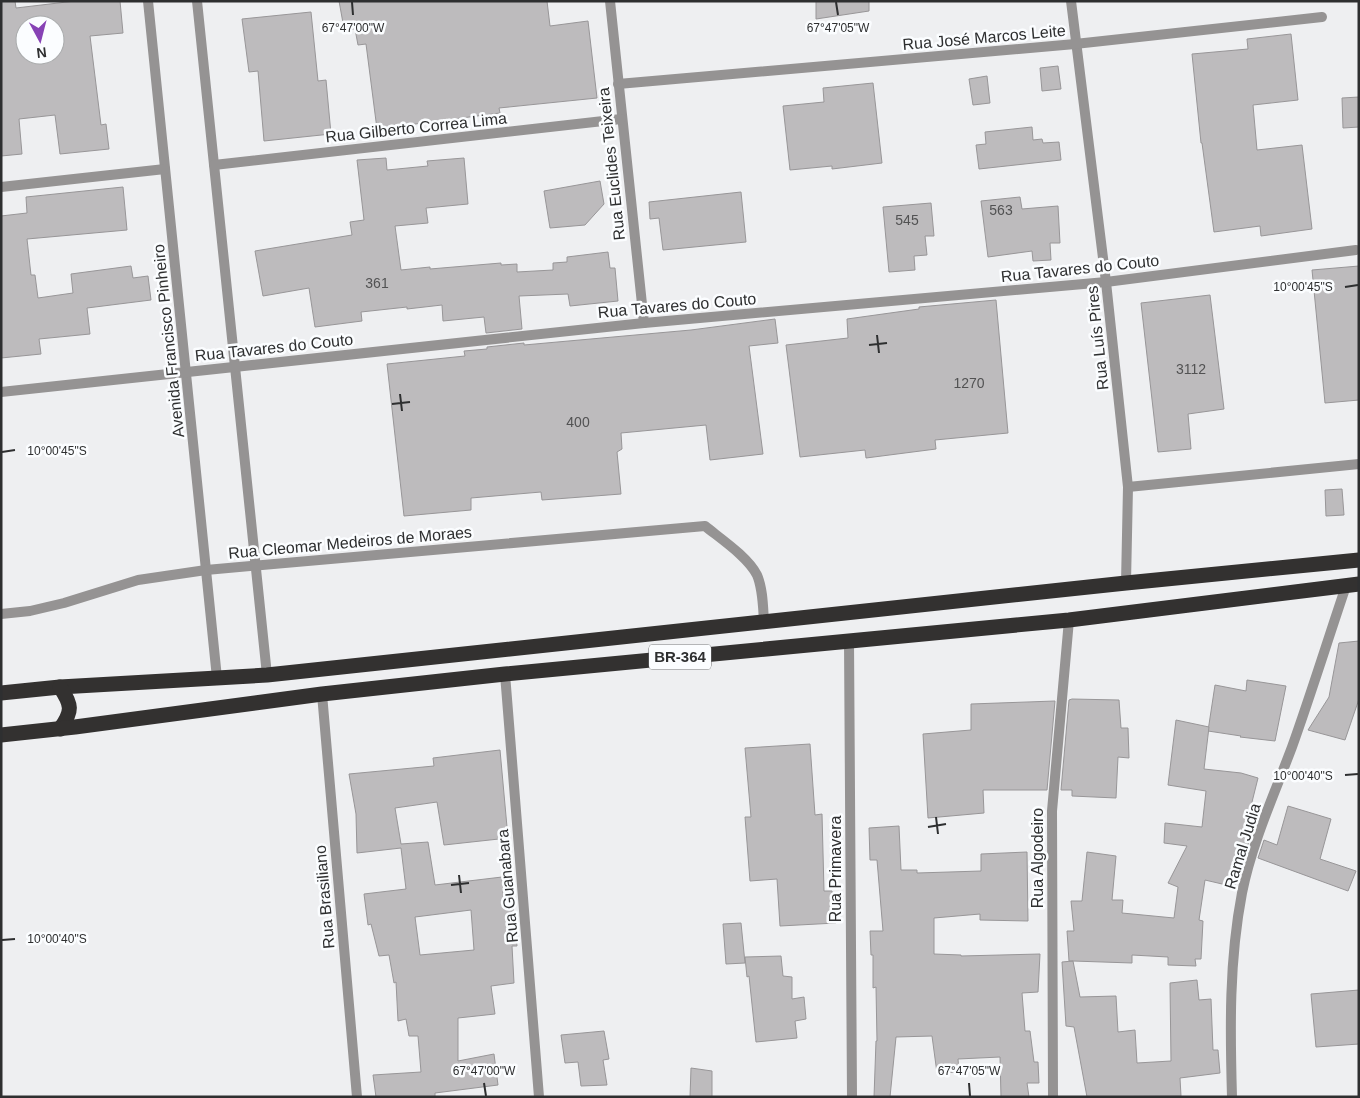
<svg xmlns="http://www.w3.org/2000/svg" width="1360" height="1098" font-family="Helvetica,sans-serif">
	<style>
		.building { fill: #bdbbbd; stroke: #989698; fill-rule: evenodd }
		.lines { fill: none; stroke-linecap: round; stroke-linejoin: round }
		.street { stroke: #959393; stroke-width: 10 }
		.highway { stroke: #333130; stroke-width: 15 }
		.ticks { fill: none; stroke: #2e2f30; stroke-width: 2 }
		.labels { text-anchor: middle; stroke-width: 5; stroke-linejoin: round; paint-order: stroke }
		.number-label { font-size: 14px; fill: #525253 }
		.shield { fill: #fbfdff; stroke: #6c6d6e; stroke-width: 1 }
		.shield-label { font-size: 15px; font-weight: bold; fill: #2e2f30 }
		.street-label { font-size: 16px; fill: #2e2f30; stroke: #fbfdff }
		.ticks-label { font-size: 12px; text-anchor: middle; fill: #2e2f30; stroke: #fbfdff; stroke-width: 5; stroke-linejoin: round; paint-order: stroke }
	</style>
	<rect width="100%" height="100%" fill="#eeeff1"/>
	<g class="building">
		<path d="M1,1H15L16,8L75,1H120L123,33L90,36L101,125L106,124L109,149L60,154L55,115L19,119L22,154L1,156ZM25,25H55V55H25Z"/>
		<polygon points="339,1 547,1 550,26 588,21 597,98 499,108 500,113 377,129 366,44 358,45 355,29 348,30 347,22 343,23"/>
		<polygon points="816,1 869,1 869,11 816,19"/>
		<polygon points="311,12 318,81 326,80 331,134 264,141 258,71 249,72 242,19"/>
		<polygon points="1291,34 1298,100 1253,105 1257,150 1302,145 1312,229 1261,236 1260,226 1214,232 1202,143 1201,143 1192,54 1248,49 1247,39"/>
		<polygon points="1058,66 1061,89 1042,91 1040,68"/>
		<polygon points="987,76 990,103 973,105 969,79"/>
		<polygon points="873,83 882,163 832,169 832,166 790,170 783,106 824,102 823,88"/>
		<polygon points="1359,97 1359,127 1343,128 1342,98"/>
		<polygon points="1032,127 1033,140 1042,139 1043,143 1059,142 1061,160 979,169 976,145 986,144 985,132"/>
		<polygon points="386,158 387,170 428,166 427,161 464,158 468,204 426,208 428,223 395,226 401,270 430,267 430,269 501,263 501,265 517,264 517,272 553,270 553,263 567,262 567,257 608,252 610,268 615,268 618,301 570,306 568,294 519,296 522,329 486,333 484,317 443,321 442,305 407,309 407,307 361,312 362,321 315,327 309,288 263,296 255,251 352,235 350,222 364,220 357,160"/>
		<polygon points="600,181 604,204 585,225 550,228 544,191"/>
		<polygon points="123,187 127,230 27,239 31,275 35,275 38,298 73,293 71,274 131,266 133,278 148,276 151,300 87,308 90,334 39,339 41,354 1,358 1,216 27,213 26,197"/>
		<polygon points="741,192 746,242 663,250 659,218 650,219 649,202"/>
		<polygon points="1020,197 1022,209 1058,206 1060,243 1050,243 1051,260 1033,261 1032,251 988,257 981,201"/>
		<polygon points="931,203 934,236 925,236 927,255 914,256 915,270 889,272 883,207"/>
		<polygon points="1359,266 1359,400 1325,403 1312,270"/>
		<polygon points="1210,295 1224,409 1188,414 1191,449 1158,452 1141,303"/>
		<polygon points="996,300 1008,433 935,440 936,449 866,458 865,450 800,457 786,345 848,338 847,319 919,309 919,307"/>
		<polygon points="775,319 778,343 749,346 763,454 710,460 706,425 621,433 622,449 617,452 621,494 542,500 541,492 471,498 471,510 404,516 387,364 465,356 464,351 487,349 487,347 524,343 524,345 691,330"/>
		<polygon points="1342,489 1344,515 1326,516 1325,490"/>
		<polygon points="1359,641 1359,699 1345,740 1308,730 1329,697 1339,643"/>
		<polygon points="1247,680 1286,686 1275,741 1240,737 1241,736 1208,731 1215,685 1246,691"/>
		<polygon points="1072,699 1119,700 1121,728 1128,728 1129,758 1118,757 1116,798 1072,796 1072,790 1061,790 1069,700"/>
		<polygon points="1055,701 1047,790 983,790 984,813 928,818 923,734 971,730 971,704"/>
		<polygon points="1176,720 1209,727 1204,769 1241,773 1258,778 1244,834 1251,836 1245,853 1243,852 1235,887 1205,880 1199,920 1203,921 1201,959 1195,959 1196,966 1168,965 1168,957 1132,955 1132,963 1073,961 1080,997 1116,996 1118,1032 1135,1030 1137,1063 1171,1061 1170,983 1197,980 1199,1000 1211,999 1213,1050 1218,1050 1220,1073 1180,1078 1181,1096 1087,1097 1074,1027 1066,1026 1062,962 1073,961 1069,961 1067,931 1074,931 1071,901 1082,901 1087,852 1116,856 1112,900 1123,900 1122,913 1174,918 1178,887 1168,883 1187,846 1164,843 1165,823 1202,827 1206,791 1168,785"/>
		<polygon points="810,744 815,815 822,814 824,891 832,891 836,923 780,926 777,879 750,881 745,817 751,817 745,748"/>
		<path d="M500,750L508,838L444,845L437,802L395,808L401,844L428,842L435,885L502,877L504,907H513L517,946H512L514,983L491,986L495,1014L458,1018V1061L494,1054L498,1085L435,1093V1097H376L373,1075L421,1072L418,1036H409L406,1019L398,1021L396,982L394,983L389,955L379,956L371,924L368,925L364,894L406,889L401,848L357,853L356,814L349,774L434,766L433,758ZM471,910L474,950L420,955L415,917Z"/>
		<polygon points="1288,806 1331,819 1320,859 1356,871 1348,891 1258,858 1264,840 1277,845"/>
		<polygon points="899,826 901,870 917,870 917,873 981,871 981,854 1027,852 1028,921 980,920 980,914 934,918 934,954 961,955 961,956 1040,954 1038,992 1022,993 1025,1031 1030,1031 1034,1062 1038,1062 1039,1083 1027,1083 1029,1097 1001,1097 1000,1057 958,1059 959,1072 937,1073 932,1036 896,1037 890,1097 874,1097 876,1041 877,1041 876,987 873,988 873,955 871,955 870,931 883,931 877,860 870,860 869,828"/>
		<polygon points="741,923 745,963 726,964 723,924"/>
		<polygon points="781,956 783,976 792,977 792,999 804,997 806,1019 795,1021 797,1038 756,1042 749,976 747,977 745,957"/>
		<polygon points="1359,990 1359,1044 1316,1047 1311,994"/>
		<polygon points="604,1031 609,1059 603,1060 607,1085 581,1086 578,1062 565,1063 561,1035"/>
		<polygon points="691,1068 712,1071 712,1097 690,1097"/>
	</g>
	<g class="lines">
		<g class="street">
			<polyline points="148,1 217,678"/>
			<polyline points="197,1 267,675"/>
			<polyline points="610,1 644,323"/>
			<polyline points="1071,1 1106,282 1128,487 1126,583"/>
			<polyline points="618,84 1075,44 1322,17"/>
			<polyline points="214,165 621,119"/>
			<polyline points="1,187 165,169"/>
			<polyline points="1,392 644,323 1106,282 1356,250"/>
			<polyline points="1128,487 1359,464"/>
			<path d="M1,614L30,611L64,603L138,580L206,570L705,526C721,539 748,557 757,575C763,589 763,607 764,622"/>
			<polyline points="849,641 852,1097"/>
			<polyline points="505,674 539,1097"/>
			<polyline points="322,694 357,1097"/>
			<polyline points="1053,1097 1052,811 1069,620"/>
			<path d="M1232,1097C1230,1028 1229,961 1242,893C1252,843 1274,795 1292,747C1311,694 1328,639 1346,586"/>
		</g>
		<g class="highway">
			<polyline points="1,693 60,687 267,675 1126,583 1359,560"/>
			<path d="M60,729C73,711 72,705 60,687"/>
			<polyline points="1,735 75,727 322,694 505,674 1069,620 1359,584"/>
		</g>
	</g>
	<path class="ticks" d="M352,2L353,15M836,2L838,15M1345,287L1358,285M877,335L879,353M869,345L887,343M400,394L402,411M392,404L410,402M2,452L15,450M1345,775L1358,774M936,817L938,834M928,827L946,824M459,875L461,893M451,885L469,883M2,940L15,939M484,1083L486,1096M969,1083L970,1096"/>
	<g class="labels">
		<g class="number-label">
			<text x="1001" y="215">563</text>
			<text x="907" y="225">545</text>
			<text x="377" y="288">361</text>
			<text x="1191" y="374">3112</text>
			<text x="969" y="388">1270</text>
			<text x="578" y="427">400</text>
		</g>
		<rect class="shield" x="649" y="644.5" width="62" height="25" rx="4"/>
		<g class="shield-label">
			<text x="680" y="662">BR-364</text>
		</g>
		<g class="street-label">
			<text transform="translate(984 37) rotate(-5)" y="6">Rua José Marcos Leite</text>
			<text transform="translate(416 127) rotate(-6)" y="6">Rua Gilberto Correa Lima</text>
			<text transform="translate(611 164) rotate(-96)" y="6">Rua Euclides Teixeira</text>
			<text transform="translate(1080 268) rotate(-6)" y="6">Rua Tavares do Couto</text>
			<text transform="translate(677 305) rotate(-5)" y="6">Rua Tavares do Couto</text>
			<text transform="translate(1097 338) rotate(-96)" y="6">Rua Luís Pires</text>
			<text transform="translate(168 341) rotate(-96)" y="6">Avenida Francisco Pinheiro</text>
			<text transform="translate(274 347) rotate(-6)" y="6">Rua Tavares do Couto</text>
			<text transform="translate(350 542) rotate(-5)" y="6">Rua Cleomar Medeiros de Moraes</text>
			<text transform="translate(1242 846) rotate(-73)" y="6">Ramal Judia</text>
			<text transform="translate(1037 858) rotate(-90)" y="6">Rua Algodeiro</text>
			<text transform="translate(835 869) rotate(-90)" y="6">Rua Primavera</text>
			<text transform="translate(507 886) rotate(-95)" y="6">Rua Guanabara</text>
			<text transform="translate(324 897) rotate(-95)" y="6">Rua Brasiliano</text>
		</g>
	</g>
	<g class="ticks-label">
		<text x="838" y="32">67°47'05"W</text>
		<text x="353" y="32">67°47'00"W</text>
		<text x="1303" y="291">10°00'45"S</text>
		<text x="57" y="455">10°00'45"S</text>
		<text x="1303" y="780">10°00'40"S</text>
		<text x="57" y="943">10°00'40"S</text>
		<text x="484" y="1075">67°47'00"W</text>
		<text x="969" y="1075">67°47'05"W</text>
	</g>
	<rect width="1360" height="1098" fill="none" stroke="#2e2f30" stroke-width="5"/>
	<g transform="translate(40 40) rotate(173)"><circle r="24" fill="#fbfdff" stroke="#a9abac"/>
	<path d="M0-4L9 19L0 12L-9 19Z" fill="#8742b5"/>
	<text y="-8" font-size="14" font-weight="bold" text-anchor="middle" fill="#2e2f30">N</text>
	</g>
</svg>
